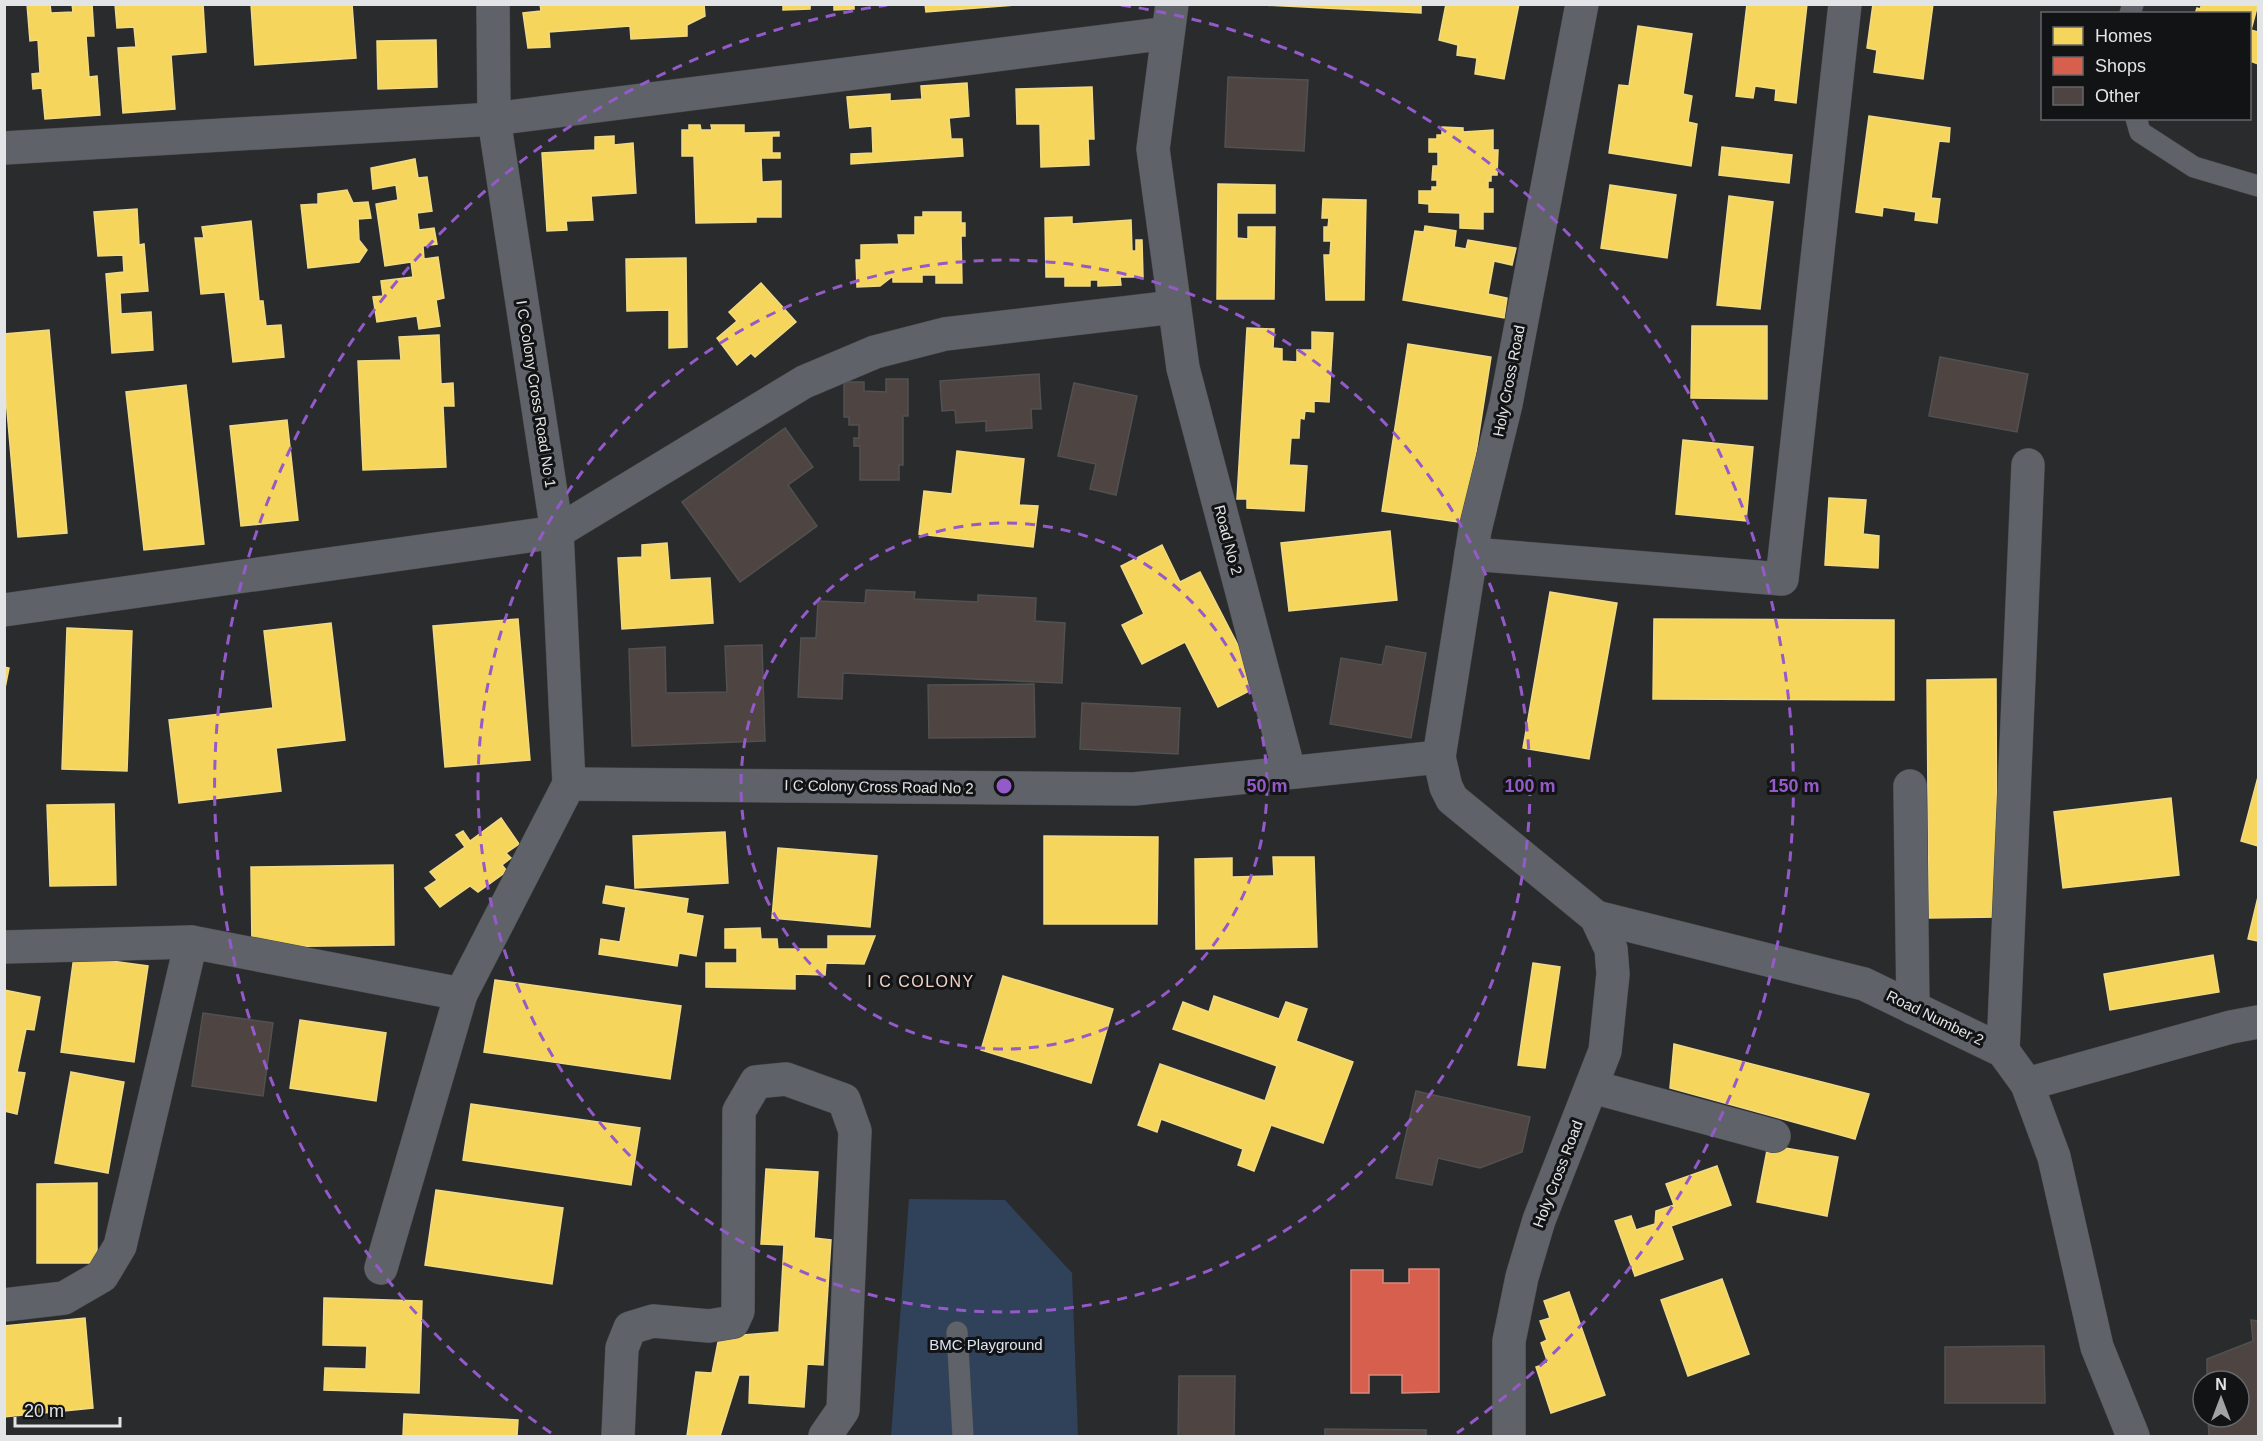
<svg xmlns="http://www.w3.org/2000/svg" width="2263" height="1441" font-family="Helvetica,sans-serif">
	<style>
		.green { fill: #30415a }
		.homes { fill: #f6d55c; stroke: #f0da85; stroke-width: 1.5 }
		.shops { fill: #d6604d; stroke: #da887b; stroke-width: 1.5 }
		.building { fill: #4e4442; stroke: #525151; stroke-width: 1.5 }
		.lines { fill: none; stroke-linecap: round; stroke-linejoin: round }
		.service-casing { stroke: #48494a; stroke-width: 22 }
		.minor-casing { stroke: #48494a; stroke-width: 34 }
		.tertiary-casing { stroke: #48494a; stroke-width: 34 }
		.service { stroke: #5f6369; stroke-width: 21 }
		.minor { stroke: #5f6369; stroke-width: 33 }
		.tertiary { stroke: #5f6369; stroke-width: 33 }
		.ring { fill: none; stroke: #955ac9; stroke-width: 3; stroke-dasharray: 10 8 }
		.labels { text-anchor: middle; stroke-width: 6; stroke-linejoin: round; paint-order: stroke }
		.street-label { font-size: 15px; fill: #e3e4e6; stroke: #121315 }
		.park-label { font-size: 15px; fill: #dbe4f3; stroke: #121315 }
		.neighbourhood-label { font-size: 16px; letter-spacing: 1.5px; fill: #f4d4c7; stroke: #121315 }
		.centre { fill: #955ac9; stroke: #121315; stroke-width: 3 }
		.ring-label { font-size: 18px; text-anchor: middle; font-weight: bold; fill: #955ac9; stroke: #121315; stroke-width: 6; stroke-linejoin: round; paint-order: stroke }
	</style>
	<rect width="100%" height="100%" fill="#2a2b2d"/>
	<polygon class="green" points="909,1199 1005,1200 1072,1273 1078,1436 891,1436"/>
	<g class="homes">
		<polygon points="27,4 50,4 51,13 73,12 72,4 92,4 94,36 86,36 89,77 97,76 100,115 45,119 42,88 33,89 32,74 40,73 38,40 30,41"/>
		<polygon points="115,4 203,4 206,52 171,55 175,109 123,113 118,48 136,47 134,27 117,28"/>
		<polygon points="251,4 352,4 356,58 255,65"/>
		<polygon points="540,4 704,4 705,16 687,25 687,36 631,39 630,26 549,32 550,47 528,48 523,13 541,11"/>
		<polygon points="783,4 810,4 810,9 783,10"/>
		<polygon points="834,4 854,4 854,9 834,10"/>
		<polygon points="925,4 1015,4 1015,5 926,12"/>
		<polygon points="1244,4 1421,4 1421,13"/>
		<polygon points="1446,4 1519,4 1504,79 1475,74 1477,58 1457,55 1458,45 1439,40"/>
		<polygon points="1747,4 1807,4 1796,103 1775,100 1776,89 1755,86 1753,98 1736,96"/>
		<polygon points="1873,4 1933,4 1923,79 1874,72 1877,50 1867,48"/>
		<polygon points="2202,4 2258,4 2251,30 2258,32 2258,64 2250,61 2250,14 2195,14 2197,8 2200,9"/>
		<polygon points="1638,26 1692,34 1683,94 1692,96 1688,122 1697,124 1691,166 1609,153 1619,85 1629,86"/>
		<polygon points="436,40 437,87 378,89 377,41"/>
		<polygon points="967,83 969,116 949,118 951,139 962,139 963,156 851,164 851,154 873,153 872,126 850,128 847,97 890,94 890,101 922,99 921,86"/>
		<polygon points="1092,87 1094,139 1088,139 1089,165 1041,167 1040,124 1017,124 1016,89"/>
		<polygon points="1869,116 1950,128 1949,142 1939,141 1931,198 1940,199 1937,223 1915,220 1916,212 1883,207 1882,216 1856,212"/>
		<polygon points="689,125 700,125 701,130 712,130 711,125 744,125 744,133 779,132 779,136 772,136 772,153 780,153 780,158 761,158 762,182 781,181 781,217 756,217 756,222 696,223 694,156 682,156 682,130 689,130"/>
		<polygon points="1442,127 1463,128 1463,132 1493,130 1493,150 1498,150 1497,175 1491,175 1491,181 1488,181 1488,189 1493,189 1493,212 1483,212 1483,229 1460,228 1460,213 1429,212 1429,204 1419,203 1419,191 1432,191 1432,187 1437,187 1437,180 1432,180 1433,166 1438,166 1438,152 1429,152 1429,139 1437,139 1437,135 1442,135"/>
		<polygon points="614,136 614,145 633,143 636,193 591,196 593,220 566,221 567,230 547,231 542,153 595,150 595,137"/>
		<polygon points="1722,147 1792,155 1789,183 1719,175"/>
		<polygon points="415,159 418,178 427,177 432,211 417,213 419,230 434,228 437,244 423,246 424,259 438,257 444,298 436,300 440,326 419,329 417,316 377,322 373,297 383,296 381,281 413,277 411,262 385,266 376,204 398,200 396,185 373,189 371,168"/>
		<polygon points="1218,184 1275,185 1275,213 1237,213 1237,238 1248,239 1248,227 1275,227 1274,299 1217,299"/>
		<polygon points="1610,185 1676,195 1667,258 1601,248"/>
		<polygon points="347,190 353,203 368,202 371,218 358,219 359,240 367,250 359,262 308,268 301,205 318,204 318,194"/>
		<polygon points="1729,196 1773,202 1760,309 1717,305"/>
		<polygon points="1323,199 1366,200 1364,300 1326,300 1324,255 1330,255 1331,241 1324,241 1324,227 1328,227 1329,218 1322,218"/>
		<polygon points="137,209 139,245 144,244 148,291 120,293 121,314 151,312 153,350 112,353 106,274 124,272 123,255 98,256 94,212"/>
		<polygon points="923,212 961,212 961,223 965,223 965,236 961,236 962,283 936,283 936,275 922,275 922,282 893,282 893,276 880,286 857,287 856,260 861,260 861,245 899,244 898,235 915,235 915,217 923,217"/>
		<polygon points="1072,217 1072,224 1131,220 1132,251 1136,251 1136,240 1142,240 1143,277 1120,277 1121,285 1098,286 1098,280 1090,280 1090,286 1065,286 1065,277 1046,277 1045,218"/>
		<polygon points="251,221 259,301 263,301 266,326 281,325 284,357 233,362 225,292 201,294 195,238 204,238 202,227"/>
		<polygon points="1425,226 1456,231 1454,247 1466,249 1468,240 1516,248 1512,265 1494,261 1488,294 1507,298 1504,318 1403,300 1415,231 1424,232"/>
		<polygon points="686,258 687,347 669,348 669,310 627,311 626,259"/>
		<polygon points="761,283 796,322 755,357 751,353 737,365 717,338 737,321 729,312"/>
		<polygon points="1692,326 1767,326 1767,399 1691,398"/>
		<polygon points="1247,328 1274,329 1273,348 1282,349 1282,361 1297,362 1297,350 1312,350 1312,332 1333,333 1329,402 1314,401 1314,412 1305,411 1304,419 1300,418 1299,438 1291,438 1289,465 1307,466 1304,511 1247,508 1247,499 1237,499"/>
		<polygon points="49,330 67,533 18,537 4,376 4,334"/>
		<polygon points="439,335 441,384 453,383 454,406 443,406 446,467 363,470 358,361 401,360 399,337"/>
		<polygon points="1408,344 1491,357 1465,523 1382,511"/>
		<polygon points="186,385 204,544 144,550 126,392"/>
		<polygon points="287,420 298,520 241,526 230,426"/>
		<polygon points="1683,440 1753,447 1746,521 1676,514"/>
		<polygon points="957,451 1024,459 1019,505 1038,506 1033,547 919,534 924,491 952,494"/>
		<polygon points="1829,498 1866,500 1863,534 1879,536 1878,568 1825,565"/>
		<polygon points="1390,531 1397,600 1289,611 1281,543"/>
		<polygon points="667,543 670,580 710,578 713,623 622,629 618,558 642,557 642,545"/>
		<polygon points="1162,545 1180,582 1200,572 1259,686 1218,707 1185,642 1142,664 1122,625 1144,614 1121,566"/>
		<polygon points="1550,592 1617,603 1589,759 1523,748"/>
		<polygon points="518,619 530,760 445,767 433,626"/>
		<polygon points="1654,619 1894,620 1894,700 1653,699"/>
		<polygon points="331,623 345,740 276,748 281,791 179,803 169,720 273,708 264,631"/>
		<polygon points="67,628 132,631 127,771 62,769"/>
		<polygon points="4,667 9,668 4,693"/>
		<polygon points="1996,679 1997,917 1929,918 1927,680"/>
		<polygon points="2258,777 2258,846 2241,841"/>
		<polygon points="2171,798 2179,875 2063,888 2054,812"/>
		<polygon points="114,804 116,885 50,886 47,805"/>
		<polygon points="501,818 519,844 506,853 511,858 502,865 507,871 478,892 470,886 440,907 425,888 437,880 430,872 465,847 456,835 463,831 470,841"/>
		<polygon points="725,832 728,883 635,888 633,836"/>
		<polygon points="1044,836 1158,837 1157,924 1044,924"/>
		<polygon points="778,848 877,856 870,927 772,918"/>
		<polygon points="1273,857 1314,857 1317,947 1196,949 1195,859 1232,858 1232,877 1274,876"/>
		<polygon points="393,865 394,945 252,947 251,867"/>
		<polygon points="606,886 688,899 686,913 703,916 696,956 679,953 677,966 599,954 601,939 620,942 626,907 603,903"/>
		<polygon points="2258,897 2258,941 2248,939"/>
		<polygon points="760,928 761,939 777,939 778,949 828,949 828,936 875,936 864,964 826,963 825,975 795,974 795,989 706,987 706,963 737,963 737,948 725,948 725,929"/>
		<polygon points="2213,955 2219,992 2110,1010 2104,974"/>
		<polygon points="74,956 148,966 134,1062 61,1052"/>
		<polygon points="1533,963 1560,967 1545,1068 1518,1065"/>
		<polygon points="1003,976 1113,1009 1091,1083 981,1050"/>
		<polygon points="495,980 681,1006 670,1079 484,1052"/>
		<polygon points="4,990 40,997 34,1030 26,1029 17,1072 25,1073 17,1114 4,1111"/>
		<polygon points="1214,996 1279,1019 1286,1002 1307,1009 1296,1041 1353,1062 1323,1143 1271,1125 1254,1171 1238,1165 1243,1149 1161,1119 1157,1132 1138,1125 1160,1064 1265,1101 1277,1066 1173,1029 1183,1002 1209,1012"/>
		<polygon points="300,1020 386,1033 376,1101 290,1088"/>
		<polygon points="1674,1044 1869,1094 1855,1139 1670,1088"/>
		<polygon points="71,1072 124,1082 108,1173 55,1163"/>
		<polygon points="471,1104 640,1128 631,1185 463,1160"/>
		<polygon points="1768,1145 1838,1157 1827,1216 1757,1202"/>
		<polygon points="1717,1166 1731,1205 1671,1226 1683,1259 1635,1276 1615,1221 1631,1216 1636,1230 1655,1224 1656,1211 1674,1205 1666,1184"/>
		<polygon points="766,1169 818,1172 814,1238 831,1240 823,1365 807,1364 804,1407 749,1403 750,1375 739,1375 720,1436 687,1436 696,1372 712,1373 719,1337 779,1332 784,1245 761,1244"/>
		<polygon points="97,1183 97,1263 37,1263 37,1184"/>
		<polygon points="436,1190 563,1208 552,1284 425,1265"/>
		<polygon points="1722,1279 1749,1354 1688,1376 1661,1300"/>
		<polygon points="1569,1292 1605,1395 1551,1413 1536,1367 1548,1363 1541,1343 1547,1340 1540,1321 1550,1318 1544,1301"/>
		<polygon points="324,1298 422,1301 419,1393 324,1390 325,1368 366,1369 367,1346 323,1345"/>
		<polygon points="85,1318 93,1408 4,1417 4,1326"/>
		<polygon points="404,1414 518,1420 517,1436 403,1436"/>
	</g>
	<polygon class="shops" points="1409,1269 1439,1269 1439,1392 1402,1393 1402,1375 1369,1375 1369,1393 1351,1393 1351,1270 1383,1270 1383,1283 1409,1283"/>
	<g class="building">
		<polygon points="1228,77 1308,80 1304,151 1225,147"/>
		<polygon points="1940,357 2028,374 2017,432 1929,416"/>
		<polygon points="1039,374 1041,409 1031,409 1032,428 986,431 986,421 956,423 955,410 942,411 940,381"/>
		<polygon points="886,379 908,379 908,416 903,416 903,465 899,465 899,480 860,480 860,446 854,446 854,438 859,438 859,425 849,425 849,417 844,417 844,382 864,382 864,391 886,392"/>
		<polygon points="1074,383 1137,396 1116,495 1090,489 1096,464 1058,456"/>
		<polygon points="785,428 813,467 788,485 817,526 740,582 682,502"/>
		<polygon points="866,590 915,592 914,599 978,602 978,595 1036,598 1035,621 1065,623 1062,683 843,673 842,699 798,697 801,638 816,638 818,601 865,603"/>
		<polygon points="762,645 765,741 632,746 629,649 665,647 666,693 727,692 725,646"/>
		<polygon points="1386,646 1426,653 1411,738 1330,724 1341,658 1382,665"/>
		<polygon points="1034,684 1035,737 929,738 928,685"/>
		<polygon points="1082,703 1180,708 1178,754 1080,749"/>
		<polygon points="203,1013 273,1023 263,1096 192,1086"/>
		<polygon points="1416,1091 1530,1117 1522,1152 1480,1168 1438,1158 1432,1185 1396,1178"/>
		<polygon points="2251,1320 2258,1321 2258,1436 2209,1436 2208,1417 2239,1417 2239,1381 2207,1381 2207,1359 2253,1341"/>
		<polygon points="2044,1346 2045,1403 1945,1403 1945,1347"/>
		<polygon points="1179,1376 1235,1376 1234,1436 1178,1436"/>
		<polygon points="1325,1429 1426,1430 1426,1436 1325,1436"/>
	</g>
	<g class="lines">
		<g class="service-casing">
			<g id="service">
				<polyline points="2130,14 2133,4"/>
				<polyline points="2136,118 2140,132 2194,167 2258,186"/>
				<polyline points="957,1332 963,1436"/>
			</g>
		</g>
		<g class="minor-casing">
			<g id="minor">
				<polyline points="1172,4 1153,149 1183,368 1289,771"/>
				<polyline points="4,148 494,119 1168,33"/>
				<polyline points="1471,554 1782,579 1845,4"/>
				<polyline points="4,610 557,532 804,382 875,352 945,334 1174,307"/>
				<polyline points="569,784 1134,789 1439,757"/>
				<polyline points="1910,786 1913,1008"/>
				<polyline points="1596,917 1864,984 2003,1051 2027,1084 2054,1157 2097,1347 2133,1436"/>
				<polyline points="4,947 191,942"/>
				<polyline points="2003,1051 2028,465"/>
				<polyline points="2027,1084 2231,1027 2258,1022"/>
				<polyline points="1593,1087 1774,1136"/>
				<polyline points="381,1268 461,994 569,784 557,532 494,119 493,4"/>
				<polyline points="4,1305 64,1298 102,1276 120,1246 191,942 461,994"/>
				<polyline points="618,1436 622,1348 630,1328 653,1321 709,1326 733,1322 738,1311 739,1111 756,1082 786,1079 844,1100 855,1131 843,1410 825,1436"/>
			</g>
		</g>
		<g class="tertiary-casing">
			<polyline id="tertiary" points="1509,1436 1509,1341 1522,1277 1539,1220 1605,1051 1613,974 1611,949 1596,917 1452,799 1446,787 1439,757 1475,530 1506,404 1582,4"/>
		</g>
		<use href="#service" class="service"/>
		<use href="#minor" class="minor"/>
		<use href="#tertiary" class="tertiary"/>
	</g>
	<g class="ring">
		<circle cx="1004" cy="786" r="263"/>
		<circle cx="1004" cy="786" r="526"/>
		<path d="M551 1433A790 790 0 0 1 887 5M1121 5A790 790 0 0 1 1457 1433"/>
	</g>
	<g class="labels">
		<g class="street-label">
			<text transform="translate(1509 381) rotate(-79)" y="5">Holy Cross Road</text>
			<text transform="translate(536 394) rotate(81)" y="5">I C Colony Cross Road No 1</text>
			<text transform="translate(1228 540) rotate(75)" y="5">Road No 2</text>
			<text transform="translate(879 787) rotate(1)" y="5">I C Colony Cross Road No 2</text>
			<text transform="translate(1935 1018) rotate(26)" y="5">Road Number 2</text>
			<text transform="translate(1558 1174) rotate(-69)" y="5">Holy Cross Road</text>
		</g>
		<g class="park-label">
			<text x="986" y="1350">BMC Playground</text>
		</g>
		<g class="neighbourhood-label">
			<text x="921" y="987">I C COLONY</text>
		</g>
	</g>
	<circle cx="1004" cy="786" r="9" class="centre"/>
	<g class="ring-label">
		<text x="1267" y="792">50 m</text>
		<text x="1530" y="792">100 m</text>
		<text x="1794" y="792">150 m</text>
	</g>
	<rect width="2263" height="1441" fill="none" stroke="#e3e4e6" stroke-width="12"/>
	<rect x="2041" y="12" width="210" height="108" fill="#121315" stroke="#666769" stroke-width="1.5"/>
	<rect x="2053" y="27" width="30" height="18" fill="#f6d55c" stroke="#666769" stroke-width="1.5"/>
	<text x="2095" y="42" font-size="18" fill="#e3e4e6">Homes</text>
	<rect x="2053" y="57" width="30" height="18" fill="#d6604d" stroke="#666769" stroke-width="1.5"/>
	<text x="2095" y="72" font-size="18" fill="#e3e4e6">Shops</text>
	<rect x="2053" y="87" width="30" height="18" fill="#4e4442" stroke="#666769" stroke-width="1.5"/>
	<text x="2095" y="102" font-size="18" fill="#e3e4e6">Other</text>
	<g transform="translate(2221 1399)"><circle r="28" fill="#121315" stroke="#666769" stroke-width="1.5"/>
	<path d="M0-4.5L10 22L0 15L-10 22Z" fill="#a2a3a5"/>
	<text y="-9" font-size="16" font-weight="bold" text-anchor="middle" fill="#e3e4e6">N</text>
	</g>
	<path d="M15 1417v9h105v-9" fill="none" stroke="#e3e4e6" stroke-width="3"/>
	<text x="24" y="1417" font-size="18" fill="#e3e4e6" stroke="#121315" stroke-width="4.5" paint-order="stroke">20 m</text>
</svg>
